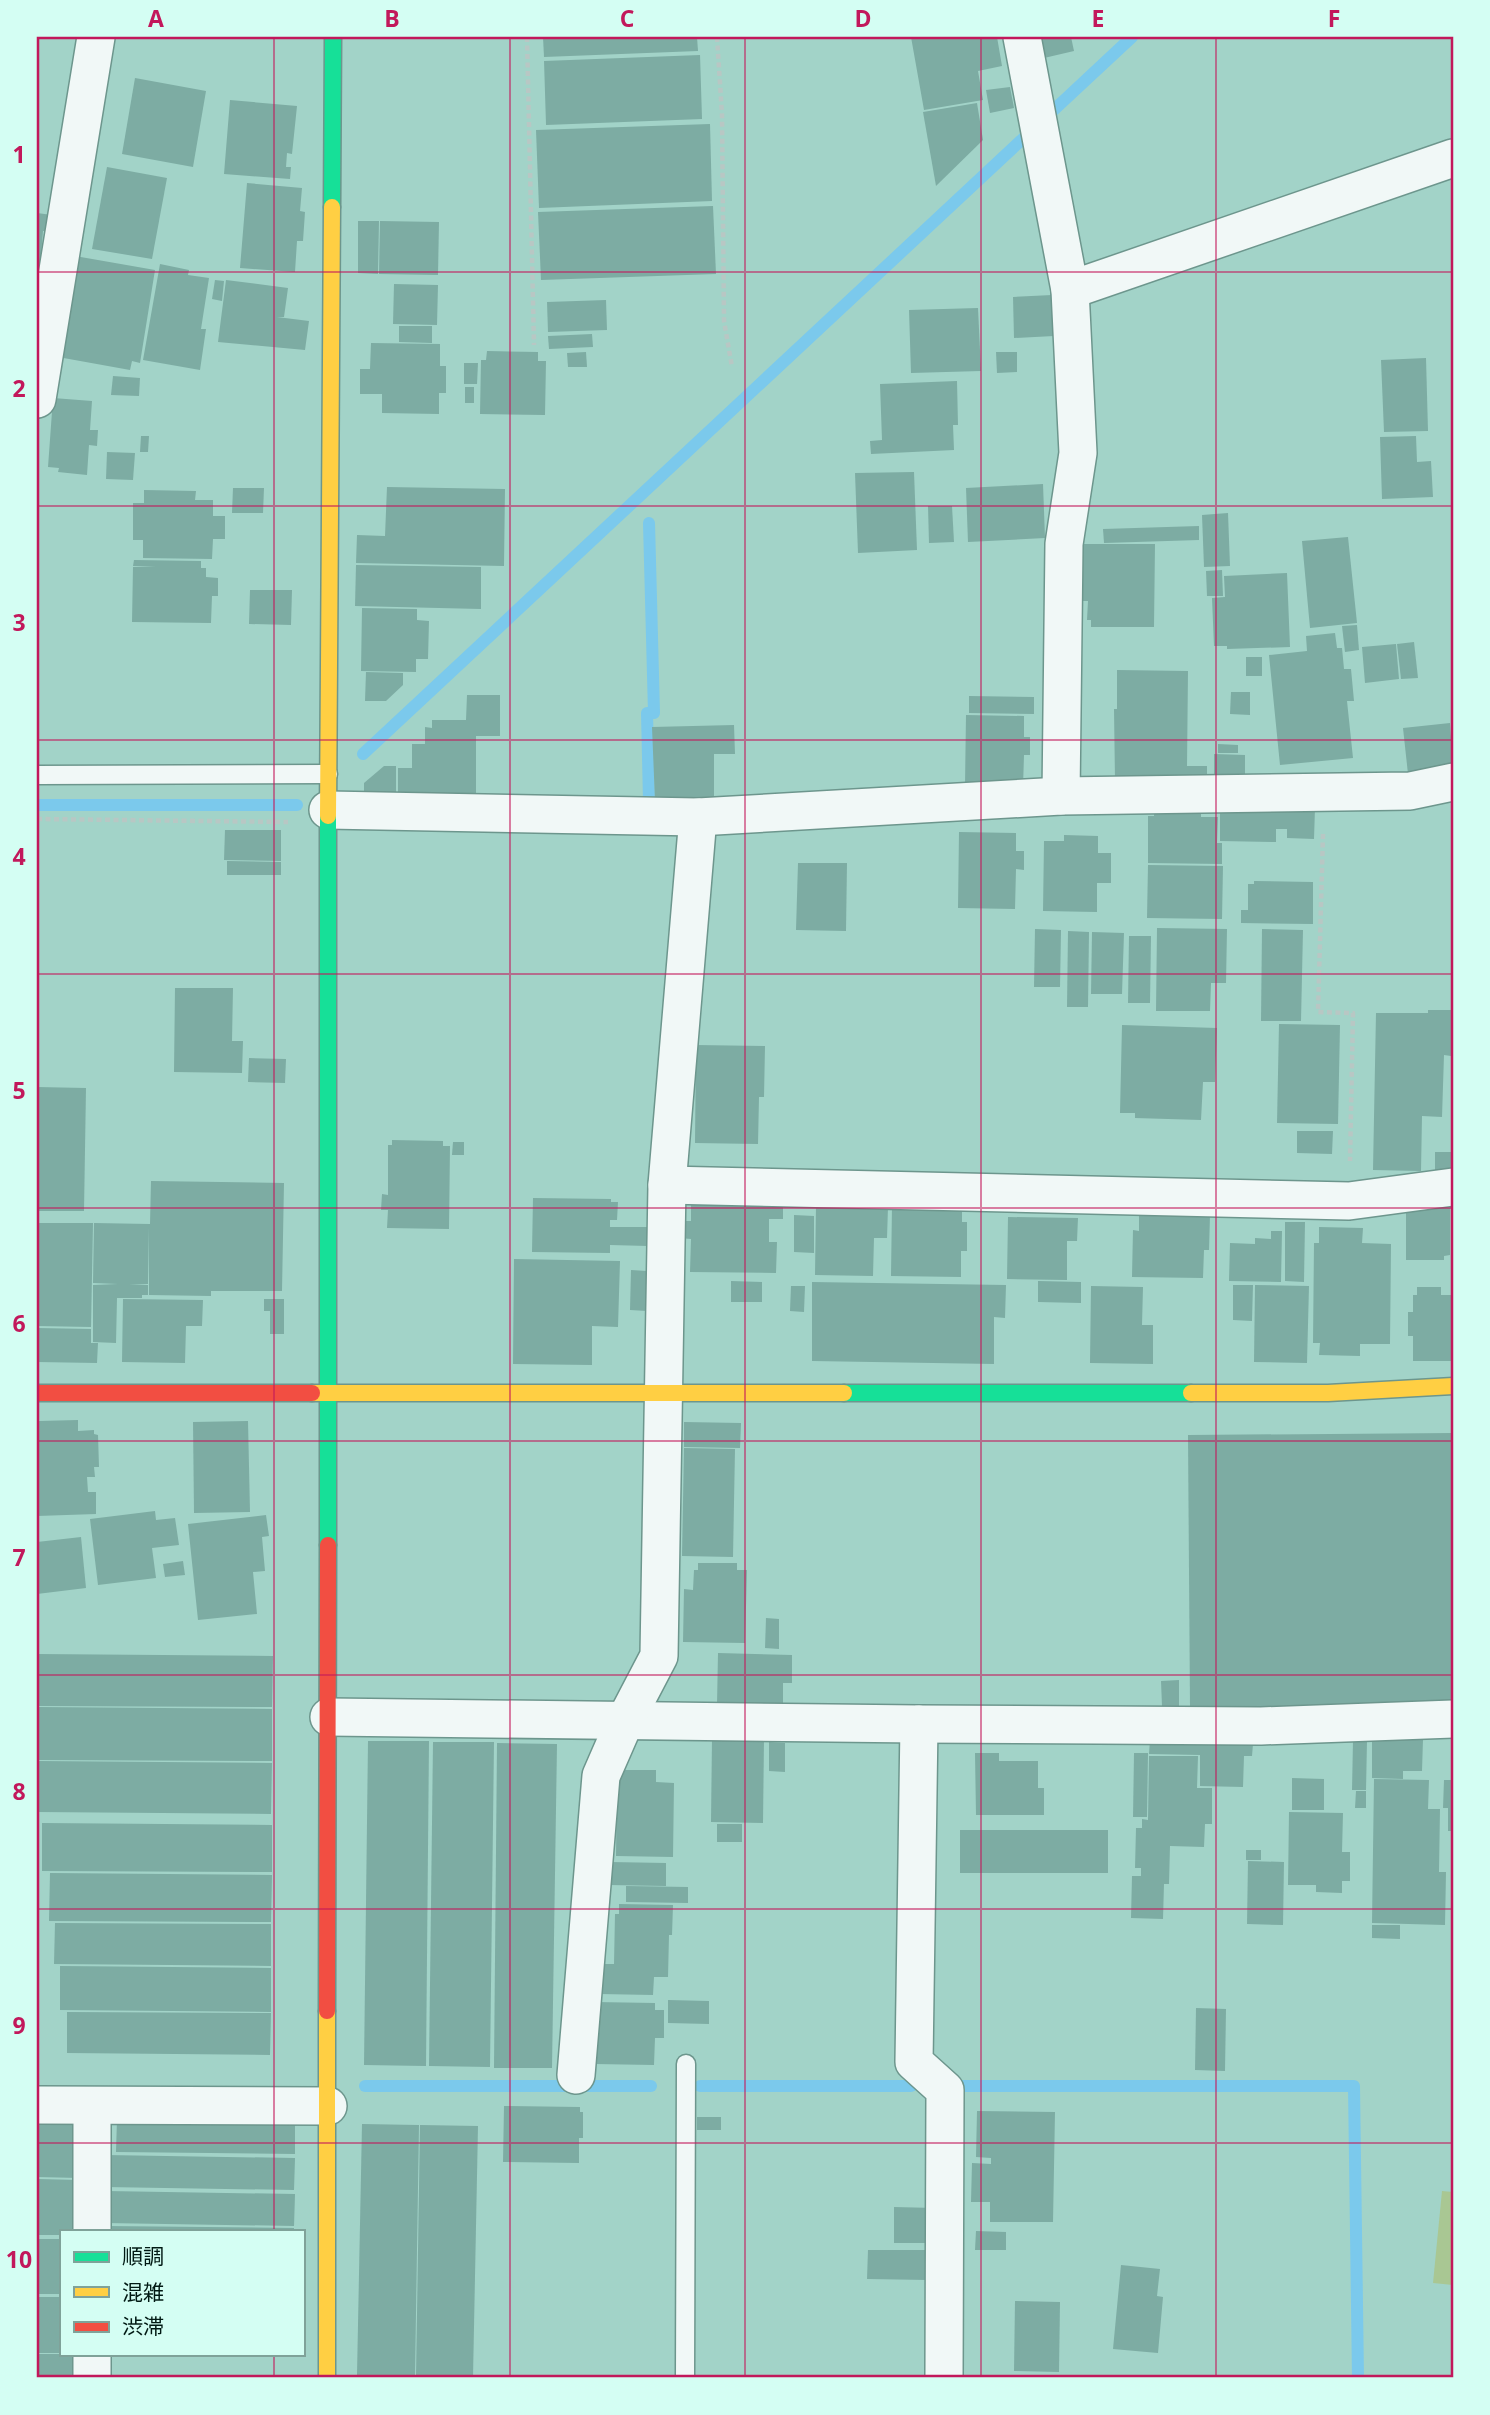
<svg xmlns="http://www.w3.org/2000/svg" width="1490" height="2415" font-family="'Open Sans','Noto Sans JP',sans-serif">
	<style>
		.green { fill: #a9c793 }
		.lines { fill: none; stroke-linecap: round; stroke-linejoin: round }
		.stream { stroke: #7bc9ec; stroke-width: 12 }
		.building { fill: #7daca3 }
		.lane-casing { stroke: #6d968d; stroke-width: 21 }
		.street-casing { stroke: #6d968d; stroke-width: 40 }
		.fast-casing { stroke: #6d968d; stroke-width: 19 }
		.slow-casing { stroke: #6d968d; stroke-width: 19 }
		.jam-casing { stroke: #6d968d; stroke-width: 19 }
		.path { stroke: #b8c7c4; stroke-width: 4.5; stroke-dasharray: 5 3.5; stroke-linecap: butt }
		.lane { stroke: #f1f8f7; stroke-width: 18 }
		.street { stroke: #f1f8f7; stroke-width: 37 }
		.fast { stroke: #16e098; stroke-width: 16 }
		.slow { stroke: #ffcf43; stroke-width: 16 }
		.jam { stroke: #f24e42; stroke-width: 16 }
		.grid { fill: none; stroke: #c2185b; stroke-width: 2; stroke-opacity: 0.55 }
		.neatline { fill: none; stroke: #c2185b; stroke-width: 2.5 }
		.grid-label { font-size: 23px; text-anchor: middle; font-weight: bold; fill: #c2185b }
	</style>
	<rect width="100%" height="100%" fill="#a2d3c8"/>
	<polygon class="green" points="1442,2191 1453,2192 1453,2285 1433,2283"/>
	<g class="lines">
		<g class="stream">
			<polyline points="649,523 654,713 647,713 649,801"/>
			<polyline points="363,754 1132,37"/>
			<polyline points="37,805 297,805"/>
			<polyline points="365,2086 651,2086"/>
			<polyline points="700,2086 911,2086"/>
			<polyline points="958,2086 1354,2086 1358,2378"/>
		</g>
	</g>
	<g class="building">
		<polygon points="543,37 697,37 698,51 544,57"/>
		<polygon points="911,37 997,37 1002,66 978,71 983,100 924,110"/>
		<polygon points="1050,37 1071,37 1074,51 1044,58 1040,39"/>
		<polygon points="700,55 702,119 546,125 544,61"/>
		<polygon points="135,78 206,91 193,167 122,154"/>
		<polygon points="1010,87 1014,108 990,113 986,90"/>
		<polygon points="230,100 297,106 292,154 287,153 286,167 291,167 290,179 224,174"/>
		<polygon points="977,103 983,140 936,186 923,112"/>
		<polygon points="710,124 712,201 539,208 536,130"/>
		<polygon points="107,167 167,178 152,259 92,249"/>
		<polygon points="247,183 302,188 300,211 305,212 303,241 297,241 295,272 240,268"/>
		<polygon points="713,206 716,274 541,280 538,212"/>
		<polygon points="37,213 52,215 50,231 43,231 39,280 37,280"/>
		<polygon points="358,221 379,221 378,274 358,273"/>
		<polygon points="380,221 439,222 438,275 379,274"/>
		<polygon points="75,256 155,270 140,363 132,361 130,370 58,357"/>
		<polygon points="160,264 189,270 188,275 209,278 201,329 206,329 200,370 143,360"/>
		<polygon points="215,280 224,281 222,301 212,299"/>
		<polygon points="226,280 288,288 284,317 277,317 309,321 305,350 218,342"/>
		<polygon points="394,284 438,285 437,325 393,324"/>
		<polygon points="1052,295 1054,336 1014,338 1013,297"/>
		<polygon points="606,300 607,330 548,332 547,302"/>
		<polygon points="978,308 981,371 911,373 909,310"/>
		<polygon points="399,326 432,326 432,343 399,342"/>
		<polygon points="592,334 593,347 549,349 548,336"/>
		<polygon points="371,343 440,344 440,366 446,366 446,393 439,393 439,414 382,413 382,394 360,394 360,369 370,369"/>
		<polygon points="487,351 538,352 538,361 546,361 545,415 480,414 481,360 486,360"/>
		<polygon points="586,352 587,367 568,367 567,353"/>
		<polygon points="996,352 1017,352 1017,372 997,373"/>
		<polygon points="1426,358 1428,431 1384,432 1381,360"/>
		<polygon points="464,363 478,363 477,384 464,384"/>
		<polygon points="113,376 140,378 139,396 111,395"/>
		<polygon points="957,381 958,425 953,425 954,450 871,454 870,441 882,440 880,384"/>
		<rect x="465" y="387" width="9" height="16"/>
		<polygon points="53,398 92,401 90,430 98,430 97,446 89,445 87,475 58,472 59,468 48,467"/>
		<polygon points="141,436 149,436 148,452 140,452"/>
		<polygon points="1416,436 1417,462 1431,461 1433,497 1382,499 1380,437"/>
		<polygon points="107,452 135,453 133,480 106,479"/>
		<polygon points="914,472 917,550 858,553 855,473"/>
		<polygon points="1043,484 1045,538 968,542 966,488"/>
		<polygon points="387,487 505,489 504,566 356,563 357,535 385,536"/>
		<polygon points="233,488 264,488 263,513 232,513"/>
		<polygon points="144,490 196,491 195,500 213,500 213,516 225,516 225,539 213,539 212,559 143,558 143,540 133,540 133,503 144,503"/>
		<polygon points="928,506 952,506 954,542 929,543"/>
		<polygon points="1228,513 1230,566 1204,567 1202,515"/>
		<polygon points="1199,526 1199,540 1104,543 1103,529"/>
		<polygon points="1348,537 1357,623 1310,628 1302,541"/>
		<polygon points="1080,544 1155,544 1154,627 1091,627 1091,620 1087,620 1088,601 1079,601"/>
		<polygon points="134,560 201,561 201,568 206,568 206,577 218,578 218,596 212,596 211,623 132,622 133,567 156,567 133,566"/>
		<polygon points="356,565 481,567 481,609 355,606"/>
		<polygon points="1222,570 1223,596 1207,596 1206,571"/>
		<polygon points="1287,573 1290,647 1227,649 1227,646 1214,646 1212,598 1225,597 1224,576"/>
		<polygon points="250,590 292,590 291,625 249,624"/>
		<polygon points="362,608 417,609 417,620 429,621 428,659 416,659 416,672 361,671"/>
		<polygon points="1357,625 1359,650 1345,652 1342,626"/>
		<polygon points="1335,633 1337,648 1342,648 1344,669 1351,669 1354,701 1347,701 1353,758 1280,765 1269,655 1307,651 1306,636"/>
		<polygon points="1414,642 1418,678 1401,679 1397,644"/>
		<polygon points="1396,644 1399,679 1365,683 1362,647"/>
		<rect x="1246" y="657" width="16" height="19"/>
		<polygon points="1117,670 1188,671 1187,766 1207,766 1207,781 1115,780 1114,709 1117,709"/>
		<polygon points="366,672 403,673 403,685 386,701 365,701"/>
		<polygon points="1231,692 1250,692 1250,715 1230,714"/>
		<polygon points="467,695 500,695 500,736 476,736 476,794 398,794 398,768 412,768 412,744 425,744 425,727 432,728 432,720 466,720"/>
		<polygon points="969,696 1034,697 1034,714 969,713"/>
		<polygon points="966,715 1024,716 1024,737 1030,737 1030,755 1024,755 1023,787 965,786"/>
		<polygon points="1450,723 1453,769 1408,774 1403,728"/>
		<polygon points="734,725 735,754 714,754 714,799 655,801 652,727"/>
		<polygon points="1218,744 1238,745 1238,753 1218,753"/>
		<polygon points="1214,754 1245,755 1245,782 1214,781"/>
		<polygon points="384,766 396,766 396,795 364,795 364,783"/>
		<polygon points="1220,807 1315,808 1314,839 1287,838 1287,829 1276,829 1276,842 1220,841"/>
		<polygon points="1154,808 1201,809 1201,817 1218,817 1217,843 1222,843 1222,864 1148,863 1148,816 1154,816"/>
		<polygon points="225,830 281,830 281,861 224,860"/>
		<polygon points="959,832 1016,833 1016,851 1024,851 1024,870 1016,869 1015,909 958,908"/>
		<polygon points="1064,835 1098,836 1098,853 1111,853 1111,883 1097,883 1097,912 1043,911 1044,841 1064,841"/>
		<polygon points="227,861 281,862 281,875 227,875"/>
		<polygon points="798,863 847,863 846,931 796,930"/>
		<polygon points="1148,865 1223,866 1222,919 1147,918"/>
		<polygon points="1254,881 1313,882 1313,924 1241,923 1241,910 1248,910 1248,884 1254,884"/>
		<polygon points="1157,928 1227,929 1226,983 1211,983 1210,1011 1156,1011"/>
		<polygon points="1035,929 1061,930 1060,987 1034,987"/>
		<polygon points="1262,929 1303,930 1301,1021 1261,1021"/>
		<polygon points="1068,931 1089,932 1088,1007 1067,1007"/>
		<polygon points="1092,932 1124,933 1122,994 1091,994"/>
		<polygon points="1129,936 1151,936 1150,1003 1128,1003"/>
		<polygon points="175,988 233,988 232,1041 243,1041 242,1073 174,1072"/>
		<polygon points="1428,1010 1453,1010 1451,1056 1444,1055 1442,1117 1422,1116 1421,1171 1373,1170 1376,1013 1428,1013"/>
		<polygon points="1279,1024 1340,1025 1338,1124 1277,1123"/>
		<polygon points="1122,1025 1217,1028 1215,1082 1203,1082 1201,1120 1135,1118 1135,1113 1120,1113"/>
		<polygon points="696,1045 765,1046 764,1097 759,1097 758,1144 695,1143"/>
		<polygon points="249,1058 286,1059 285,1083 248,1082"/>
		<polygon points="37,1087 86,1088 84,1211 37,1211"/>
		<polygon points="1297,1131 1333,1131 1332,1154 1297,1153"/>
		<polygon points="392,1140 443,1141 443,1146 450,1146 449,1229 387,1228 388,1210 381,1210 382,1194 388,1195 388,1145 392,1145"/>
		<polygon points="453,1142 464,1142 464,1155 452,1155"/>
		<rect x="1435" y="1152" width="18" height="23"/>
		<polygon points="151,1181 284,1183 282,1291 211,1291 211,1296 149,1295 149,1227 148,1284 129,1284 148,1285 148,1295 142,1295 142,1298 117,1298 116,1343 93,1342 93,1285 118,1284 93,1283 94,1223 150,1224"/>
		<polygon points="533,1198 611,1199 611,1202 618,1202 617,1220 610,1220 610,1227 649,1227 648,1246 610,1245 610,1253 532,1252"/>
		<polygon points="691,1203 783,1204 783,1219 769,1219 769,1242 777,1242 776,1273 690,1272 691,1239 679,1238 679,1221 691,1221"/>
		<polygon points="892,1205 962,1206 962,1222 967,1222 967,1251 961,1251 961,1277 891,1276"/>
		<polygon points="816,1206 888,1207 887,1238 874,1238 873,1276 815,1275"/>
		<polygon points="1406,1208 1450,1208 1450,1255 1444,1256 1444,1260 1406,1260"/>
		<polygon points="1139,1214 1210,1215 1209,1250 1204,1250 1203,1278 1132,1277 1133,1230 1139,1231"/>
		<polygon points="794,1215 814,1216 814,1253 794,1252"/>
		<polygon points="1008,1217 1078,1218 1077,1241 1067,1241 1067,1280 1007,1279"/>
		<polygon points="1285,1222 1305,1222 1304,1282 1285,1281"/>
		<polygon points="37,1223 93,1223 91,1327 37,1326"/>
		<polygon points="1319,1227 1363,1228 1362,1243 1391,1244 1390,1344 1360,1344 1360,1356 1319,1355 1320,1343 1313,1343 1314,1243 1319,1243"/>
		<polygon points="1271,1231 1282,1231 1281,1282 1229,1281 1230,1243 1255,1244 1255,1238 1271,1239"/>
		<polygon points="514,1259 620,1261 618,1327 592,1326 592,1365 513,1364"/>
		<polygon points="631,1270 647,1271 647,1311 630,1310"/>
		<polygon points="731,1281 762,1282 762,1302 731,1302"/>
		<polygon points="1038,1281 1081,1282 1081,1303 1038,1302"/>
		<polygon points="812,1282 1006,1285 1005,1318 994,1317 994,1364 812,1361"/>
		<polygon points="1233,1285 1253,1285 1252,1321 1233,1320"/>
		<polygon points="1255,1285 1309,1286 1307,1363 1254,1362"/>
		<polygon points="791,1286 805,1286 804,1312 790,1311"/>
		<polygon points="1091,1286 1143,1287 1142,1325 1153,1325 1153,1364 1090,1363"/>
		<polygon points="1417,1287 1441,1287 1441,1295 1453,1295 1453,1361 1413,1361 1413,1336 1408,1336 1408,1312 1413,1312 1413,1295 1417,1295"/>
		<polygon points="123,1299 203,1300 202,1326 186,1326 185,1363 122,1362"/>
		<polygon points="264,1299 284,1299 284,1334 270,1334 270,1311 264,1311"/>
		<polygon points="37,1328 91,1329 91,1343 98,1343 97,1363 37,1362"/>
		<polygon points="78,1420 78,1431 94,1430 94,1434 98,1435 99,1467 94,1467 95,1477 87,1477 88,1492 96,1492 96,1514 37,1516 37,1439 39,1439 39,1421"/>
		<polygon points="248,1421 250,1512 194,1513 193,1422"/>
		<polygon points="684,1422 741,1423 740,1448 684,1447"/>
		<polygon points="1453,1433 1453,1705 1190,1707 1188,1435"/>
		<polygon points="684,1448 735,1449 733,1557 682,1556"/>
		<polygon points="155,1511 156,1520 175,1518 179,1545 152,1548 156,1578 98,1585 90,1519"/>
		<polygon points="266,1515 269,1536 262,1537 265,1571 253,1572 257,1614 198,1620 188,1524"/>
		<polygon points="81,1537 86,1588 37,1594 37,1542"/>
		<polygon points="183,1561 185,1575 165,1577 163,1564"/>
		<polygon points="698,1563 737,1563 737,1570 747,1570 745,1643 683,1642 684,1589 693,1590 694,1570 698,1570"/>
		<polygon points="766,1618 779,1619 779,1649 765,1648"/>
		<polygon points="718,1653 792,1655 792,1683 783,1683 783,1706 717,1705"/>
		<polygon points="37,1654 273,1656 272,1707 37,1706"/>
		<polygon points="1179,1680 1179,1706 1162,1706 1161,1681"/>
		<polygon points="37,1707 272,1709 272,1761 37,1760"/>
		<polygon points="712,1738 764,1739 763,1823 711,1822"/>
		<polygon points="1372,1738 1423,1739 1422,1771 1403,1771 1403,1779 1372,1778"/>
		<polygon points="1150,1740 1253,1744 1252,1756 1244,1756 1243,1787 1200,1786 1200,1755 1149,1754"/>
		<polygon points="368,1741 429,1741 426,2066 364,2065"/>
		<polygon points="1353,1741 1367,1741 1366,1790 1352,1790"/>
		<polygon points="433,1742 494,1742 490,2067 429,2066"/>
		<polygon points="769,1742 785,1743 785,1772 769,1771"/>
		<polygon points="497,1743 557,1744 552,2068 494,2068"/>
		<polygon points="975,1753 999,1753 999,1761 1038,1761 1038,1788 1044,1788 1044,1815 976,1815"/>
		<polygon points="1134,1753 1148,1753 1147,1817 1133,1817"/>
		<polygon points="1149,1756 1198,1756 1197,1788 1212,1788 1212,1824 1205,1824 1204,1847 1170,1846 1169,1884 1164,1884 1163,1919 1131,1918 1132,1876 1141,1876 1141,1868 1135,1868 1136,1828 1142,1828 1142,1819 1148,1820"/>
		<polygon points="37,1761 272,1763 271,1814 37,1812"/>
		<polygon points="617,1770 656,1770 656,1782 674,1783 673,1857 616,1856"/>
		<polygon points="1292,1778 1324,1779 1324,1810 1292,1810"/>
		<polygon points="1374,1779 1429,1780 1428,1809 1440,1809 1439,1872 1446,1872 1445,1925 1372,1923"/>
		<polygon points="1444,1780 1453,1780 1453,1831 1448,1831 1448,1808 1443,1808"/>
		<polygon points="1356,1791 1366,1791 1366,1808 1355,1808"/>
		<polygon points="1289,1812 1343,1813 1342,1852 1350,1852 1350,1881 1342,1881 1342,1893 1316,1892 1316,1885 1288,1885"/>
		<polygon points="42,1823 272,1825 272,1872 42,1871"/>
		<rect x="717" y="1824" width="25" height="18"/>
		<rect x="960" y="1830" width="148" height="43"/>
		<rect x="1246" y="1850" width="15" height="10"/>
		<polygon points="1248,1861 1284,1862 1283,1925 1247,1924"/>
		<polygon points="610,1862 666,1863 666,1886 609,1885"/>
		<polygon points="50,1873 272,1875 271,1922 49,1921"/>
		<polygon points="626,1886 688,1887 688,1903 626,1902"/>
		<polygon points="619,1904 673,1905 672,1935 669,1935 668,1977 654,1977 653,1995 600,1994 601,1964 614,1964 615,1914 619,1914"/>
		<polygon points="55,1923 271,1924 271,1966 54,1964"/>
		<polygon points="1372,1925 1400,1925 1400,1939 1372,1938"/>
		<polygon points="60,1966 271,1968 271,2012 60,2010"/>
		<polygon points="668,2000 709,2001 709,2024 668,2023"/>
		<polygon points="595,2002 655,2003 655,2010 664,2010 664,2038 655,2038 654,2065 594,2064"/>
		<polygon points="1196,2008 1226,2009 1225,2071 1195,2070"/>
		<polygon points="67,2012 271,2013 270,2055 67,2053"/>
		<polygon points="504,2106 580,2107 580,2112 583,2112 583,2138 579,2138 579,2163 503,2162"/>
		<polygon points="977,2111 1055,2112 1053,2222 990,2222 990,2202 971,2202 972,2163 991,2164 991,2158 976,2157"/>
		<rect x="697" y="2117" width="24" height="13"/>
		<polygon points="117,2119 295,2123 295,2154 116,2152"/>
		<polygon points="37,2122 80,2122 79,2178 37,2177"/>
		<polygon points="362,2124 419,2125 415,2376 357,2375"/>
		<polygon points="420,2125 478,2126 473,2377 416,2376"/>
		<polygon points="106,2155 295,2158 294,2190 105,2187"/>
		<polygon points="37,2179 79,2180 79,2231 61,2231 61,2235 37,2235"/>
		<polygon points="106,2191 295,2194 294,2226 105,2223"/>
		<polygon points="894,2207 935,2208 935,2243 894,2243"/>
		<polygon points="105,2226 294,2228 294,2231 105,2231"/>
		<polygon points="976,2231 1006,2232 1006,2250 975,2250"/>
		<rect x="37" y="2239" width="24" height="55"/>
		<polygon points="868,2250 929,2250 928,2280 867,2279"/>
		<polygon points="1121,2265 1160,2269 1157,2296 1163,2297 1158,2353 1113,2349"/>
		<rect x="37" y="2297" width="24" height="56"/>
		<polygon points="1015,2301 1060,2302 1059,2372 1014,2371"/>
		<rect x="37" y="2354" width="42" height="24"/>
	</g>
	<g class="lines">
		<g class="lane-casing">
			<g id="lane">
				<polyline points="37,775 328,774"/>
				<polyline points="685,2378 686,2064"/>
			</g>
		</g>
		<g class="street-casing">
			<g id="street">
				<polyline points="1022,37 1070,290 1078,453 1064,544 1061,796"/>
				<polyline points="1070,290 1453,158"/>
				<polyline points="37,399 96,37"/>
				<polyline points="328,810 698,817 1061,796 1410,791 1453,782"/>
				<polyline points="667,1185 1349,1201 1453,1187"/>
				<polyline points="329,1717 919,1724 1261,1726 1453,1719"/>
				<polyline points="919,1724 914,2062 945,2090 944,2378"/>
				<polyline points="576,2075 601,1776 625,1721 659,1656 667,1185 698,817"/>
				<polyline points="37,2105 328,2106"/>
				<polyline points="92,2231 92,2106"/>
				<polyline points="92,2378 92,2354"/>
			</g>
		</g>
		<g class="fast-casing">
			<g id="fast">
				<polyline points="332,207 333,37"/>
				<polyline points="844,1393 1191,1393"/>
				<polyline points="328,1545 328,816"/>
			</g>
		</g>
		<g class="slow-casing">
			<g id="slow">
				<polyline points="328,816 332,207"/>
				<polyline points="312,1393 844,1393"/>
				<polyline points="1191,1393 1328,1393 1453,1386"/>
				<polyline points="327,2378 327,2011"/>
			</g>
		</g>
		<g class="jam-casing">
			<g id="jam">
				<polyline points="37,1393 312,1393"/>
				<polyline points="327,2011 328,1545"/>
			</g>
		</g>
		<g class="path">
			<polyline points="527,37 534,345"/>
			<polyline points="717,37 722,114 724,321 732,367"/>
			<polyline points="37,819 288,822"/>
			<polyline points="1323,834 1318,1012 1353,1013 1350,1161"/>
		</g>
		<use href="#lane" class="lane"/>
		<use href="#street" class="street"/>
		<use href="#fast" class="fast"/>
		<use href="#slow" class="slow"/>
		<use href="#jam" class="jam"/>
	</g>
	<path class="grid" d="M274,37V2231M510,37V2378M745,37V2378M981,37V2378M1216,37V2378M37,272H1453M37,506H1453M37,740H1453M37,974H1453M37,1208H1453M37,1441H1453M37,1675H1453M37,1909H1453M37,2143H1453M274,2354V2378"/>
	<rect width="1490" height="2415" fill="none" stroke="#d4fef3" stroke-width="77"/>
	<rect x="60" y="2230" width="245" height="126" fill="#d4fef3" stroke="#7fa299" stroke-width="2"/>
	<rect x="74" y="2252" width="35" height="10" fill="#16e098" stroke="#7fa299" stroke-width="2"/>
	<text x="122" y="2264" font-size="21" fill="#001913">順調</text>
	<rect x="74" y="2287" width="35" height="10" fill="#ffcf43" stroke="#7fa299" stroke-width="2"/>
	<text x="122" y="2300" font-size="21" fill="#001913">混雑</text>
	<rect x="74" y="2322" width="35" height="10" fill="#f24e42" stroke="#7fa299" stroke-width="2"/>
	<text x="122" y="2334" font-size="21" fill="#001913">渋滞</text>
	<rect x="38" y="38" width="1414" height="2338" class="neatline"/>
	<g class="grid-label">
		<text x="156" y="27">A</text>
		<text x="392" y="27">B</text>
		<text x="627" y="27">C</text>
		<text x="863" y="27">D</text>
		<text x="1098" y="27">E</text>
		<text x="1334" y="27">F</text>
		<text x="19" y="163">1</text>
		<text x="19" y="397">2</text>
		<text x="19" y="631">3</text>
		<text x="19" y="865">4</text>
		<text x="19" y="1099">5</text>
		<text x="19" y="1332">6</text>
		<text x="19" y="1566">7</text>
		<text x="19" y="1800">8</text>
		<text x="19" y="2034">9</text>
		<text x="19" y="2268">10</text>
	</g>
</svg>
